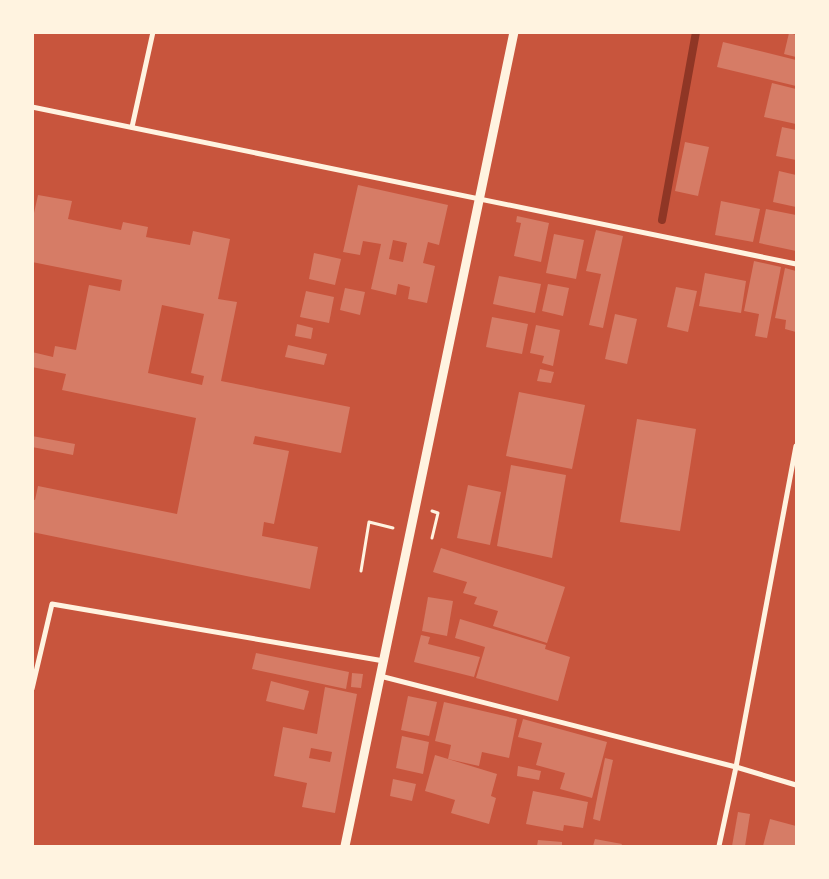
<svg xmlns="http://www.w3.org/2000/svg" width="829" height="879" font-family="'Crimson Pro',serif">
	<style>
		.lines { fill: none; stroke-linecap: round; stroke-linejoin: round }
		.stream { stroke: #8f3625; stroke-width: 8 }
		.building { fill: #d67c66; fill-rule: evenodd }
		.path { stroke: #fff3e0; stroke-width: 3 }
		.minor { stroke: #fff3e0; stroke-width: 5 }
		.tertiary { stroke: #fff3e0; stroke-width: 9 }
	</style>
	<rect width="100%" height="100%" fill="#c8553d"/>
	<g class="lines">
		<polyline class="stream" points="662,220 696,32"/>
	</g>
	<g class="building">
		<polygon points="789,33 796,35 796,57 784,54"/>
		<polygon points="723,42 796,60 796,86 717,67"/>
		<polygon points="772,83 796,89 796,124 764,117"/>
		<polygon points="782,127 796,130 796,160 776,156"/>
		<polygon points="685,142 709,147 698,196 675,191"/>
		<polygon points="779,171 796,175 796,207 773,202"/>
		<path d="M358,185L448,205L439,245L428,242L423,263L435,266L427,303L408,299L410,287L398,284L396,295L371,289L381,244L363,241L360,255L343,252ZM393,240L407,243L403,262L389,259Z"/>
		<path d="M38,195L72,201L68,219L121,230L123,222L148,227L146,237L190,245L193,231L230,239L218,299L237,302L221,381L350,407L341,453L255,436L253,444L289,451L274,524L264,522L262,536L318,547L310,589L32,532V499L35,500L38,486L177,514L196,418L62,390L66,374L32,367V352L53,357L55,346L76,350L89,285L120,291L122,280L32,262V222ZM162,305L204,314L191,373L204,376L202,385L148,373Z"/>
		<polygon points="721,201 760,209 753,242 715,235"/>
		<polygon points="766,209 796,215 796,251 759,243"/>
		<polygon points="517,216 549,223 541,262 514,256 521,223 516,222"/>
		<polygon points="596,230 623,236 603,328 589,325 601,274 586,271"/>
		<polygon points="554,234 584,240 576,279 546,273"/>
		<polygon points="314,253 341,259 335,285 309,279"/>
		<polygon points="754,261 781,267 767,338 755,336 759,314 744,311"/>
		<polygon points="785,268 796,271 796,332 785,329 786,320 775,318"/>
		<polygon points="705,273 746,281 741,313 699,306"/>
		<polygon points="499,276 541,284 535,313 493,304"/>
		<polygon points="548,284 569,288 563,316 542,311"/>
		<polygon points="676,287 697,291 688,332 667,327"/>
		<polygon points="345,288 365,292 360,315 340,310"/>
		<polygon points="306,291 334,297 329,323 300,317"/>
		<polygon points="615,314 637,319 627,364 605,359"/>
		<polygon points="492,317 528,324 522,354 486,347"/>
		<polygon points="297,324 313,328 311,339 295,336"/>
		<polygon points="536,325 560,330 553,366 542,363 544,356 530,353"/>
		<polygon points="288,345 327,354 324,365 285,357"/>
		<polygon points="540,369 554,372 551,383 537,381"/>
		<polygon points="519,392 585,405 572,469 506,456"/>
		<polygon points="637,419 696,429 680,531 620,522"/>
		<polygon points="32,436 75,444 73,455 32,447"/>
		<polygon points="511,465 566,475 552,558 497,546"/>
		<polygon points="468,485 501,492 490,545 457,538"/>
		<polygon points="441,548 565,587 547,643 493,626 498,611 474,604 477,597 463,593 467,582 433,572"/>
		<polygon points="428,597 453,601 447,636 422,631"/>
		<polygon points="460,619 546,645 545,649 570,657 558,701 476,678 485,647 455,638"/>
		<polygon points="421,635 430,637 428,644 480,657 474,677 414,662"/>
		<polygon points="256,653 349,672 346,689 252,669"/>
		<polygon points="352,673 363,674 361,688 351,687"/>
		<polygon points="271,681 309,691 304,710 266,701"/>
		<path d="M325,687L357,694L335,813L302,807L307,783L274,776L283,727L317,734ZM311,748L332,752L330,762L309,758Z"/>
		<polygon points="408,696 437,702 429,736 401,730"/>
		<polygon points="444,702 517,719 509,758 482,752 479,766 448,759 451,745 435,741"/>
		<polygon points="523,719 607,742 592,798 560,789 565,773 536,765 542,743 518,737"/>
		<polygon points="402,736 429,742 423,774 396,768"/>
		<polygon points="435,755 497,774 491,796 496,798 489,824 451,813 455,800 425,791"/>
		<polygon points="605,758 613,760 600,821 593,819"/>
		<polygon points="518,766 541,771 539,780 517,776"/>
		<polygon points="393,779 416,784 412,801 390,796"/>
		<polygon points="533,791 588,802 583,828 564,825 563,831 526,824"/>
		<polygon points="738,812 750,814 745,846 732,846"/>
		<polygon points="770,819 796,826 796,846 763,846"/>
		<polygon points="595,839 622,844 621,846 593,846"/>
		<polygon points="538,840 562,842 562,846 537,846"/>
	</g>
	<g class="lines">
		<g class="path">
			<polyline points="432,511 438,513 432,538"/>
			<polyline points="361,571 369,522 393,528"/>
		</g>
		<g class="minor">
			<polyline points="32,107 796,264"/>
			<polyline points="132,127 153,32"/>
			<polyline points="380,676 736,767 796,785"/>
			<polyline points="32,689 52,604 384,661"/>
			<polyline points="719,846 736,767 796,446"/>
		</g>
		<polyline class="tertiary" points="345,846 514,32"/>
	</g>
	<rect width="829" height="879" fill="none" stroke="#fff3e0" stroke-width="68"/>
</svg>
